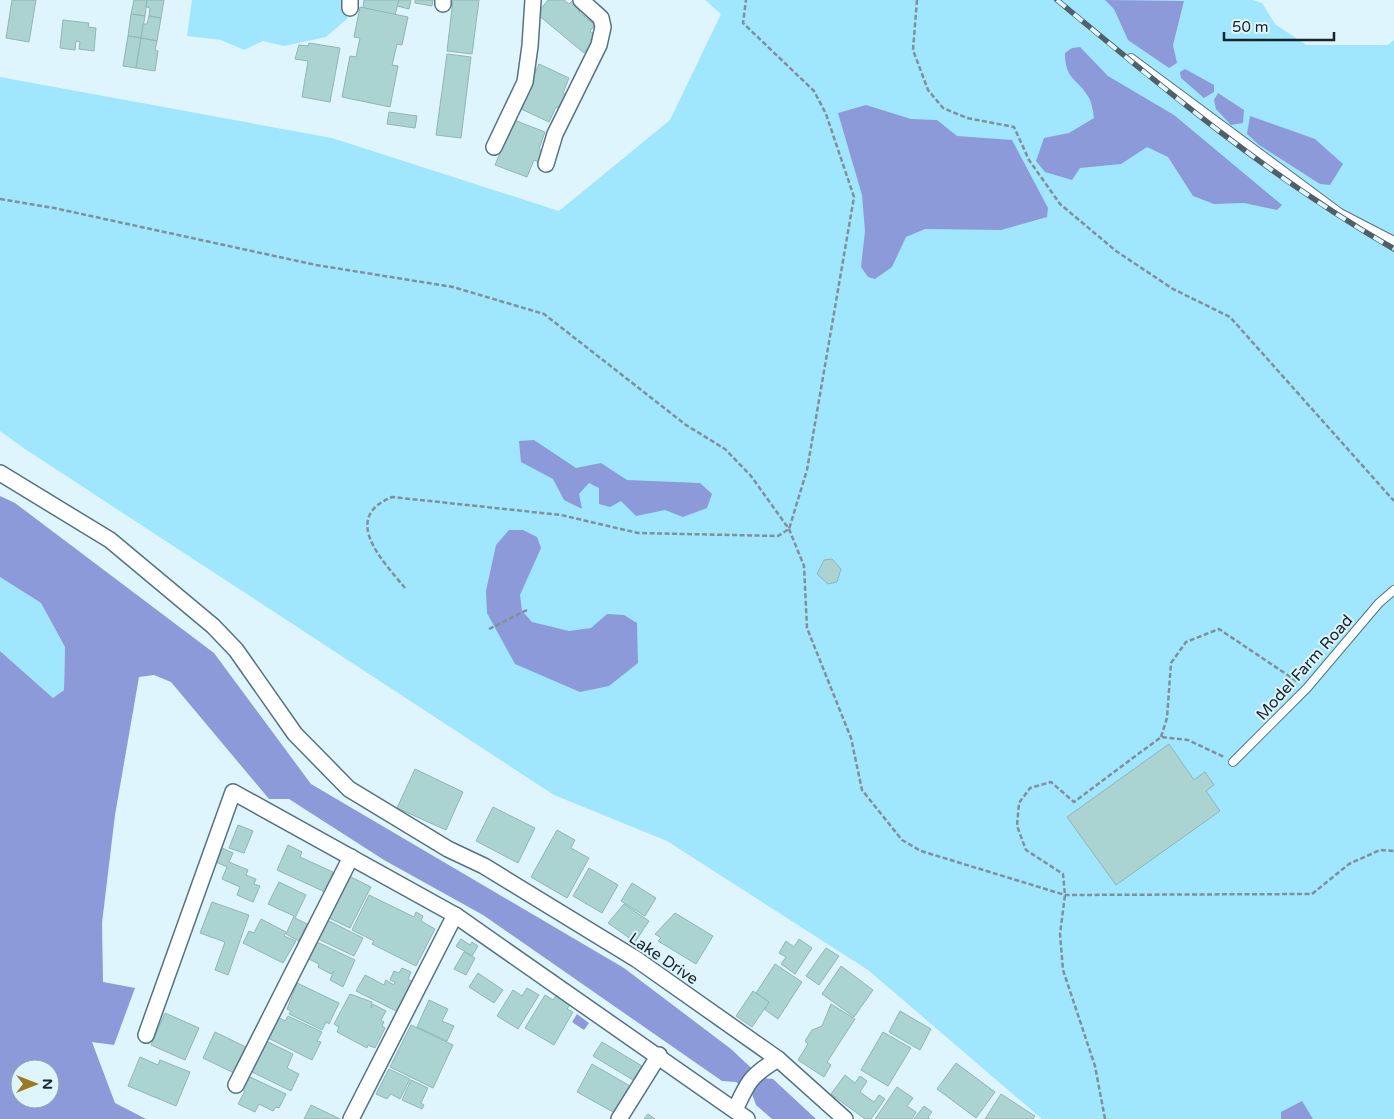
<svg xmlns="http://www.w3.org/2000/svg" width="1394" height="1119" font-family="'Varela Round',sans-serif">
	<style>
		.green { fill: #a0e6fe }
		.water { fill: #8c9ad9; fill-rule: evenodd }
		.building { fill: #abd3d2; stroke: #8fb6b4 }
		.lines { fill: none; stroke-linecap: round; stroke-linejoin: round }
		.lane-casing { stroke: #537480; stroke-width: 10 }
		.street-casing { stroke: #537480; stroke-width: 18 }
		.path { stroke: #7f9197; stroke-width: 2.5; stroke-dasharray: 5 2.5; stroke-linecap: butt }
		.lane { stroke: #fff; stroke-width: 8 }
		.street { stroke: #fff; stroke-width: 15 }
		.rail-casing { stroke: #506066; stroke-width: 5.5 }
		.rail { stroke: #dff5fd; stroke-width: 4; stroke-dasharray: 11; stroke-linecap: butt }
		.labels { text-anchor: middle; stroke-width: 4; stroke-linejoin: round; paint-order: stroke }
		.street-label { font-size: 16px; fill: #18262b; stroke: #dff5fd }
	</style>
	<rect width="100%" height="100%" fill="#dff5fd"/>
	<g class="green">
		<polygon points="192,0 348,0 347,19 326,37 284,46 263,41 244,50 221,40 187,36"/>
		<polygon points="705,0 1253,0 1262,3 1275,24 1306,45 1388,45 1394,40 1394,1119 1042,1119 868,970 667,841 554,795 25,449 0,431 0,77 332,138 559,211 670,120 721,14"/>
		<polygon points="0,577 41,603 65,647 64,690 53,698 0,651"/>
	</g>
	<g class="water">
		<polygon points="1105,0 1184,1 1173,45 1177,63 1169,68 1128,40 1114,9"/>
		<path d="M1080,47L1108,76L1174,115L1282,205L1277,210L1244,203L1214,204L1193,196L1168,157L1147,147L1121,164L1080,168L1072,180L1045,172L1036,161L1044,138L1069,133L1094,118C1093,112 1092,103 1089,98C1078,78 1065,81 1065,53L1072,48Z"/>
		<polygon points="1185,69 1214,85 1214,92 1204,98 1181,78 1180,72"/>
		<polygon points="1218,93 1244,110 1243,123 1231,125 1216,109 1214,100"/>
		<polygon points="866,105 911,119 937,120 957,136 1012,140 1048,208 1047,217 1001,230 925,229 906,237 892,267 875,279 868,277 861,267 865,231 862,195 838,113"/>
		<polygon points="1250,116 1315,139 1343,164 1330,185 1320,184 1259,145 1247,134"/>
		<polygon points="534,440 576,468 601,463 627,480 700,483 712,494 707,508 683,517 665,510 636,516 621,501 610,507 599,504 599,488 589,483 579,494 582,509 564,500 553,479 521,462 519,441"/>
		<path d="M0,496L15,503L214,653L311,784L624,968L731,1049L762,1078L773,1079L816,1119H772L756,1105L752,1094L736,1082L722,1081L483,915L384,860L289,799H269L171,682L154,675L139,677L115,815L102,923L103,982L135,988L114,1045L92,1042L115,1103L146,1119H0V651L53,698L64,690L65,647L41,603L0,577ZM20,1069H50V1099H20Z"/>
		<polygon points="509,530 523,530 537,537 541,548 520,595 522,611 532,622 569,631 591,628 607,614 624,615 637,623 638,663 609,686 580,692 515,664 487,613 486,591 496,545"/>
		<polygon points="577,1014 589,1023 584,1030 572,1022"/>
		<polygon points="1302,1101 1313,1119 1281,1119 1281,1112"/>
	</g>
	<g class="building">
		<polygon points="12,0 36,0 29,42 6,38"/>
		<polygon points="134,0 147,0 145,16 131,14"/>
		<polygon points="147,0 164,0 161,18 149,16 150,8 146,7"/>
		<polygon points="364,0 399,0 395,15 363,8"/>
		<polygon points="399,0 411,0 409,9 397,6"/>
		<polygon points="415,0 433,0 432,6 415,3"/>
		<polygon points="453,0 479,0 472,54 447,51"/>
		<polygon points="548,0 564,0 569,4 573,0 582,7 579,12 595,25 590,31 595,35 590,40 593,42 584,53 537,14"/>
		<polygon points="360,7 408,17 402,45 397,44 392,65 398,66 390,107 342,97 350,56 356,57 360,38 354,37"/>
		<polygon points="131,14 145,16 141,38 128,36"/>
		<polygon points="149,16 161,18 157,41 141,38 143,24 147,24"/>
		<polygon points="63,20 89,23 88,27 96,28 94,51 79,49 80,42 76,41 75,50 60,48"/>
		<polygon points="128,36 141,38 136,68 123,66"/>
		<polygon points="141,38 157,41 155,50 158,51 155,71 136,68"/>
		<polygon points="309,43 340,48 330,102 302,97 308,61 295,59 299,45 308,46"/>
		<polygon points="447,54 471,57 461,138 436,135"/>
		<polygon points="539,64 569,78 563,93 567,95 561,109 556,107 549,122 519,108"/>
		<polygon points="389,112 417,116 415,128 387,124"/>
		<polygon points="514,120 545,132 539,149 543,151 539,162 534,160 527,177 495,165"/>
		<polygon points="832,559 841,569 837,582 828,584 817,574 824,560"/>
		<polygon points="1169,744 1194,780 1205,772 1214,785 1206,791 1220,811 1116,885 1067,817"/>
		<polygon points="415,769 463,792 446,830 397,808"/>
		<polygon points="493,807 535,828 518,863 476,841"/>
		<polygon points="238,825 253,831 244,853 229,848"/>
		<polygon points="557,830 575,840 571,848 589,858 567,898 531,877"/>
		<polygon points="288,845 302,852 300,857 333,872 325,892 277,870"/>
		<polygon points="222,848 233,853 229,862 248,870 246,875 256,879 254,884 260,886 253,902 237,895 240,887 222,879 227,867 216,862"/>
		<polygon points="589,868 618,885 602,913 573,896"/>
		<polygon points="347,875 371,887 350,928 327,917"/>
		<polygon points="279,882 306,895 295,918 311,926 309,930 305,928 299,941 286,934 294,916 268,904"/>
		<polygon points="632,883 656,898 645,916 621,901"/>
		<polygon points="369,895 414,917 416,912 423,916 421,921 435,929 416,966 372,944 374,941 352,930"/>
		<polygon points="212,902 249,915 228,975 215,970 225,942 200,933"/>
		<polygon points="624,904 649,921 635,942 608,923"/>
		<polygon points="675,913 713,936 696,964 658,941 661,938 655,934"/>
		<polygon points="261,919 286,932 284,936 296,941 283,963 243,943 249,931 254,933"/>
		<polygon points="325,919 363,938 354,956 316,938"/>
		<polygon points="461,939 470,945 472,942 478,946 472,956 456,946"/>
		<polygon points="799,939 812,948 795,974 781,964 786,957 779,953 786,941 794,947"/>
		<polygon points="315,941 355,960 343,987 330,980 334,971 331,974 318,967 319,964 307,958"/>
		<polygon points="826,948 839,956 819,985 806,976"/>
		<polygon points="464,952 475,958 466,975 454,969"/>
		<polygon points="775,964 802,982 778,1019 764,1009 769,1002 756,993"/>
		<polygon points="841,966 873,990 854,1017 822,994"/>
		<polygon points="402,968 411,972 408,979 413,982 398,1012 356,991 365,975 384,985 386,980 394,985 395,982 390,980 394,971 399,973"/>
		<polygon points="478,973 503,990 494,1003 469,987"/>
		<polygon points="297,983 339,1003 329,1024 326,1022 322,1030 289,1014 291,1011 287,1009"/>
		<polygon points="527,988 539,995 518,1029 497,1016 513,990 522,996"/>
		<polygon points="753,991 769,1002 752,1027 736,1016"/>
		<polygon points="350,994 372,1002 371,1008 373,1004 386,1011 381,1020 384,1022 382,1026 385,1028 375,1048 368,1045 367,1048 337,1032 339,1027 334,1024"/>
		<polygon points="545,995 553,1000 556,996 570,1004 567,1009 573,1012 554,1045 525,1028"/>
		<polygon points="429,1000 448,1009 442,1021 454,1026 447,1041 417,1027"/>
		<polygon points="831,1004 855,1019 827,1062 831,1065 824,1077 798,1060 808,1044 805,1041 812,1030 822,1026"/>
		<polygon points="900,1011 931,1029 920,1050 889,1032"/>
		<polygon points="165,1013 199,1028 185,1060 151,1045"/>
		<polygon points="288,1016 322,1032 317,1041 321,1042 312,1060 268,1038 278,1017 285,1021"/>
		<polygon points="411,1025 453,1045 433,1088 390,1067"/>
		<polygon points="215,1032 250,1049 238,1075 203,1058"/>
		<polygon points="883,1032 911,1048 888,1086 861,1070"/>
		<polygon points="264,1040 293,1054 287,1068 299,1074 291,1091 250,1071"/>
		<polygon points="602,1042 642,1066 633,1080 593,1056"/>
		<polygon points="140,1057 158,1065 160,1060 190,1072 176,1106 128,1086"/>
		<polygon points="956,1063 995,1092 976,1118 937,1089"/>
		<polygon points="592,1064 630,1086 615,1113 577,1092"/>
		<polygon points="389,1069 410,1079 400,1099 391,1094 387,1099 376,1094"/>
		<polygon points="845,1075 855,1083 860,1076 867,1081 860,1092 874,1102 879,1095 885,1099 871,1119 865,1119 831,1094"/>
		<polygon points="248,1076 286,1094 279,1108 276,1107 273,1111 259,1104 255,1112 238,1104 245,1091 241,1089"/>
		<polygon points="411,1080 428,1088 421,1103 424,1105 422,1109 402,1100"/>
		<polygon points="897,1087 913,1098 907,1106 916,1112 912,1119 875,1119"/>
		<polygon points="1001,1094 1035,1116 1033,1119 985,1119"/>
		<polygon points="311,1105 340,1119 304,1119"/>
		<polygon points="924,1106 932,1112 928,1117 930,1119 914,1119"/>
		<polygon points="648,1114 655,1119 644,1119"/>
	</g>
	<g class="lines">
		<g class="lane-casing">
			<g id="lane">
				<polyline points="1131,58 1340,213 1394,241"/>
				<polyline points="1233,762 1307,688 1379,603 1394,590"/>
			</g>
		</g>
		<g class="street-casing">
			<g id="street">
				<polyline points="443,4 443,0"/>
				<polyline points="350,8 350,0"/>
				<polyline points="494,147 525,82 530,46 533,0"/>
				<polyline points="546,164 555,134 599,45 603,27 601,18 581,0"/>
				<polyline points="0,473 110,540 213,626 236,650 295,734 349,789 448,849 484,866 636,959 778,1059 845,1119"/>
				<polyline points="146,1035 233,792 455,915 747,1119"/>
				<polyline points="236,1085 351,857"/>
				<path d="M735,1110C748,1082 750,1076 778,1059"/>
				<polyline points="351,1119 455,915"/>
				<polyline points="619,1119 659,1055"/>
			</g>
		</g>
		<g class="path">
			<polyline points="917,0 913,50 928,90 943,108 967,118 1014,127 1029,160 1060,204 1116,251 1173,289 1230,317 1394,501"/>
			<polyline points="0,199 54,208 316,265 453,287 544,314 686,425 725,449 751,476 789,529 804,566 807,628 851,738 862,790 902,840 921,851 1065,895 1312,894 1349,864 1380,850 1394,851"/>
			<path d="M405,588C383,561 340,518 392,497L561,515L638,533L778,536L789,529L807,470L854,197L826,114L814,91L743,23L746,0"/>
			<polyline points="489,629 529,609"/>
			<polyline points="1161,737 1167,718 1171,663 1186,642 1219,629 1298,682"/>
			<polyline points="1105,1119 1095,1066 1063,970 1060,934 1065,895 1063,874 1026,850 1017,826 1019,803 1030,788 1051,782 1074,802 1161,737 1188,740 1224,757"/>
		</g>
		<use href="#lane" class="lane"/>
		<use href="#street" class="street"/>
		<g class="rail-casing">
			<path id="rail" d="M1057,0C1165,90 1272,179 1394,249"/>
		</g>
		<use href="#rail" class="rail"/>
	</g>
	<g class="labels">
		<g class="street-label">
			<text transform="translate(1304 667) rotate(-48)" y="6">Model Farm Road</text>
			<text transform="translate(664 958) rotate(34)" y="6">Lake Drive</text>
		</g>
	</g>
	<g transform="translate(35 1084) rotate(90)"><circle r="24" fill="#dff5fd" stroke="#8fa2a9"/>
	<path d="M0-4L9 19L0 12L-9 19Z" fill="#9b7823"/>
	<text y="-8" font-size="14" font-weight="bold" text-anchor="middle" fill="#18262b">N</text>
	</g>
	<path d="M1224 32v8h110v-8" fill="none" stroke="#18262b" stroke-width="2.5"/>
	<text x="1232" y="32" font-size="15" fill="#18262b" stroke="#dff5fd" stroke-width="4" paint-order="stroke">50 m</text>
</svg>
